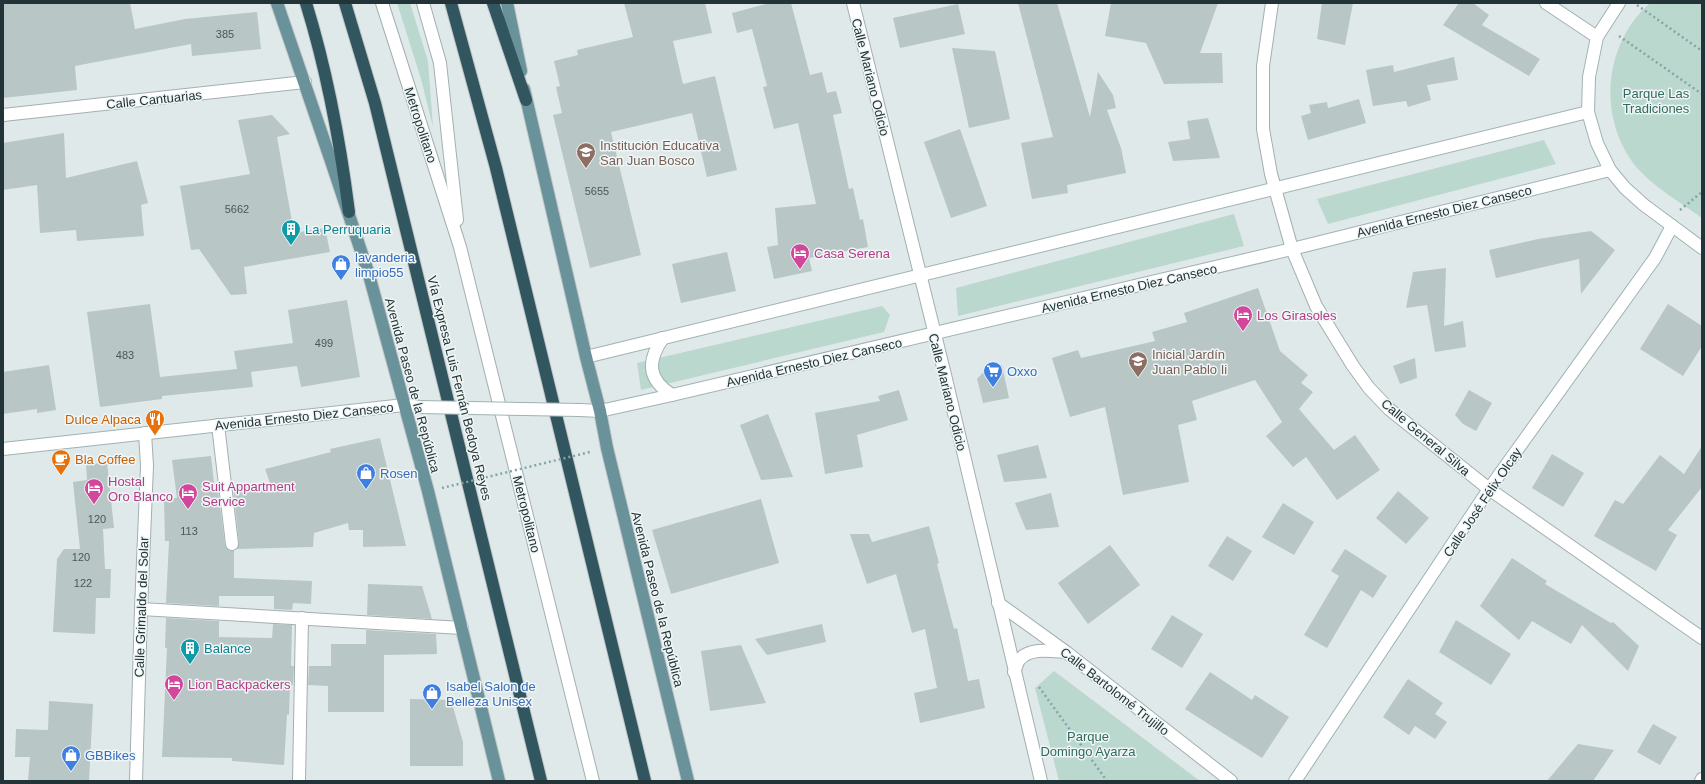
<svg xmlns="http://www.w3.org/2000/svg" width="1705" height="784" font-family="Arial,sans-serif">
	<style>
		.green { fill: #bbd8cf }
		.building { fill: #b8c6c6 }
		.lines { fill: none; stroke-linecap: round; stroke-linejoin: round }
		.lane-casing { stroke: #a3afb0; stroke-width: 14 }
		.street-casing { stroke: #a3afb0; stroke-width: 14 }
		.secondary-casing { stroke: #a0b2b3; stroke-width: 14 }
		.primary-casing { stroke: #c1c6c7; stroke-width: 14 }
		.highway-casing { stroke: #c1c6c7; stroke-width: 14 }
		.path { stroke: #83a5a9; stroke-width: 2.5; stroke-dasharray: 2 3; stroke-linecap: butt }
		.lane { stroke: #fff; stroke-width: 12 }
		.street { stroke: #fff; stroke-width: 12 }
		.secondary { stroke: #fff; stroke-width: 12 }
		.primary { stroke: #69929a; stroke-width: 12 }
		.highway { stroke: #315660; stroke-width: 12 }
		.secondary-bridge-casing { stroke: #a0b2b3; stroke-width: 14; stroke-linecap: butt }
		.path-bridge { stroke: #83a5a9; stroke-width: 2.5; stroke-dasharray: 2 3; stroke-linecap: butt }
		.secondary-bridge { stroke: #fff; stroke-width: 12 }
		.labels { text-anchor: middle; stroke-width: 3; stroke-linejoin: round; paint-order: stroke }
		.number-label { font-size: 11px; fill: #48585b }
		.street-label { font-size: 13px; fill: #223437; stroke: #f0f6f6 }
		.park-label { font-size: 13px; fill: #316a5f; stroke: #f0f6f6 }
		.education-label { font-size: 13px; fill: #785e54; stroke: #f0f6f6; text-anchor: start }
		.culture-label { font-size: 13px; fill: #0d838f; stroke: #f0f6f6; text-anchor: start }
		.hotel-label { font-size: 13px; fill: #b23c85; stroke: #f0f6f6; text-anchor: start }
		.shop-label { font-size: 13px; fill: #366cbe; stroke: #f0f6f6; text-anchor: start }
		.food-label { font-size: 13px; fill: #c56008; stroke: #f0f6f6; text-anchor: end }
	</style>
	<rect width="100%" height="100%" fill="#e0e9e9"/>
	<g class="green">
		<polygon points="397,3 410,3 428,61 433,127 421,79"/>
		<path d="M1650,3H1702V218C1681,203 1657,189 1639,170C1597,122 1602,45 1650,3Z"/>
		<polygon points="1544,140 1556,164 1328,224 1317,199"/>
		<polygon points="1234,214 1244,246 958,316 956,288"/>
		<polygon points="882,306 890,315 884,332 641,390 637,363"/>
		<polygon points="1054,671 1200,781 1059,781 1035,688"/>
	</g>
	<g class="building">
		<polygon points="3,3 130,3 135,29 185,19 257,12 261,49 192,56 191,44 75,66 77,90 3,98"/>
		<polygon points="624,3 705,3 712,33 673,41 683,84 715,76 737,170 707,177 692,113 611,132 641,255 590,268 553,115 562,113 556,87 560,86 554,61 578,55 577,50 633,37"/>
		<polygon points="770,3 791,3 810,75 822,72 827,93 836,91 842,113 833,115 849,189 853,188 860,220 863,219 868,247 809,258 812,271 774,279 767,247 778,245 775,208 816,204 798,123 774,129 763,87 767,86 752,29 737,33 732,13"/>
		<polygon points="1018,3 1057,3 1090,117 1098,72 1113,95 1116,108 1107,110 1121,148 1126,173 1067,185 1068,193 1032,199 1021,143 1053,137"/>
		<polygon points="1111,3 1218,3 1200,53 1222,53 1223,83 1164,84 1146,43 1105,36"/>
		<polygon points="1322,3 1353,3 1345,45 1317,39"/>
		<polygon points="1459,3 1473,3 1489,15 1482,25 1540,59 1529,76 1443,25"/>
		<polygon points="958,4 965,34 900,48 893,18"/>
		<polygon points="952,48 995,51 1010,119 969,128"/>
		<polygon points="1454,57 1458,80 1427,85 1431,100 1408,107 1406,101 1373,106 1366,70 1393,65 1394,72"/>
		<polygon points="1359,99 1366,123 1308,140 1301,116 1311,113 1309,105 1327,102 1328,108"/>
		<polygon points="272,115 290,134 277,137 294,233 325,228 330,252 244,267 247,294 231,295 199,249 191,250 180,186 250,174 238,120"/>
		<polygon points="1208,118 1220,158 1173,161 1168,142 1190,139 1187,121"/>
		<polygon points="960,129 987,206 951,218 924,142"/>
		<polygon points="64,133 66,178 137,161 148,203 141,205 144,236 77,241 76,230 40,233 37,185 3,190 3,143"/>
		<polygon points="1591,231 1615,250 1581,294 1579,259 1496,278 1489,250 1538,239"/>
		<polygon points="727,252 736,291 681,303 672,264"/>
		<polygon points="1446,268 1444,326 1463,321 1466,347 1435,352 1427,305 1406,308 1413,272"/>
		<polygon points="1258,288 1280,351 1308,375 1301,383 1313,392 1299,409 1334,450 1355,435 1380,470 1337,500 1306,457 1293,467 1266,436 1282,422 1255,380 1192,401 1197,420 1178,425 1189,482 1123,495 1105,407 1070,417 1052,358 1078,350 1081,358 1155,341 1152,332 1187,322 1184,313"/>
		<polygon points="347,300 360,377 301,387 297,366 251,372 253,387 162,396 162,399 100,407 87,312 150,304 160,377 237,369 234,351 293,343 288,310"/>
		<polygon points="1668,304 1702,326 1702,346 1683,376 1640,349"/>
		<polygon points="1415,358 1417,378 1400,384 1393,366"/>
		<polygon points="49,365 56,410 37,413 37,409 3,414 3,372"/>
		<polygon points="1002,365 1009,398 983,403 977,379 988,367"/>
		<polygon points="899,390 908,420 857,435 863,467 825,474 815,413 880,401 878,396"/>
		<polygon points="1469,390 1492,403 1476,431 1463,424 1455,415"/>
		<polygon points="768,414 793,477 761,480 740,425"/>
		<polygon points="380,438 406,546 363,547 363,530 349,530 348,523 314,533 313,547 237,549 239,543 233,485 273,491 265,469 331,452 330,449"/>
		<polygon points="1038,445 1047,478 1004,482 997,455"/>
		<polygon points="1702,446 1702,487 1668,530 1677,535 1656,571 1594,536 1615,500 1623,504 1660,455 1684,474"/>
		<polygon points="1552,454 1584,473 1563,507 1532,488"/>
		<polygon points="211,456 214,483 217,483 225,545 229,551 234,551 234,578 312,581 311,604 293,603 292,610 274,609 274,596 219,596 219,606 166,603 169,541 165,541 164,499 177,498 172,460"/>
		<polygon points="107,462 114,528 103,529 105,569 111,569 110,598 96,598 95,634 53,632 57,559 64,549 80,549 73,482 87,480 86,465"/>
		<polygon points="1398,491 1429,518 1406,544 1376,518"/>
		<polygon points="1051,493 1059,527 1026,530 1015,503"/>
		<polygon points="761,499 779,563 671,594 652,530"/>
		<polygon points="1283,503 1314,522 1294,555 1262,537"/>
		<polygon points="929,526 939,563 937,564 954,629 957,628 968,681 979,679 985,708 920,723 914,693 937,688 925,629 912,633 896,574 867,584 850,534 869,534 872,542"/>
		<polygon points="1227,536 1252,551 1233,581 1208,566"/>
		<polygon points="1110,545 1140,585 1088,624 1058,583"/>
		<polygon points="1345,549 1387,576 1373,598 1361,590 1327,648 1304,635 1339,576 1331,571"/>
		<polygon points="1512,558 1547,581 1545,584 1611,623 1613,622 1639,646 1628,671 1582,625 1571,644 1532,621 1519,640 1480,606"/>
		<polygon points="368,584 422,586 432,619 367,615"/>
		<polygon points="1172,615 1203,634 1182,668 1151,649"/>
		<polygon points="166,618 219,621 219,637 272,638 273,624 292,625 291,666 294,666 293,685 290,685 289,715 287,714 284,765 232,761 232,758 162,757 167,648 165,648"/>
		<polygon points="1456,620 1511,654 1491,685 1439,652"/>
		<polygon points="822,624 826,642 767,655 755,639"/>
		<polygon points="366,630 436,634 437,654 384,655 384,712 328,712 328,686 308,685 309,666 331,666 331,644 366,644"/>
		<polygon points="741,645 766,703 710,711 701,651"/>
		<polygon points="1210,672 1252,700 1255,695 1289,717 1262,758 1185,709"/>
		<polygon points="1408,679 1443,703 1435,714 1447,722 1435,739 1415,726 1409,735 1383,717"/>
		<polygon points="410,699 451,700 463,742 463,766 410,766"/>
		<polygon points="49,701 93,704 89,781 28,781 30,757 15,757 16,729 48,730"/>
		<polygon points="1653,724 1677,737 1660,765 1637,752"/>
		<polygon points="1578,744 1614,750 1593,781 1547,781"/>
	</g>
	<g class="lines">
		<g class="lane-casing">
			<g id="lane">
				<polyline points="382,3 460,247 593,781"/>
				<polyline points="423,3 440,63 457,220"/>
			</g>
		</g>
		<g class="street-casing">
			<g id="street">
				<polyline points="853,3 945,375 1041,781"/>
				<polyline points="1272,3 1263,66 1263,129 1271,174 1292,249 1316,306 1353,366 1369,388 1389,409 1489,489 1702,638"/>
				<polyline points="3,115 305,82"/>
				<polyline points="218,425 232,544"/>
				<polyline points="998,603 1066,652 1231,781"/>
				<polyline points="141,609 462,628"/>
				<path d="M1014,672C1016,668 1017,663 1019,660C1030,647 1051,651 1065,652"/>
				<polyline points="136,781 141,609 147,466 145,433"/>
				<polyline points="299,781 302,618"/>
				<polyline points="1701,781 1702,779"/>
			</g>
		</g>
		<g class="secondary-casing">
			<g id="secondary">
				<polyline points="1546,3 1597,37"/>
				<polyline points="1619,3 1597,37 1589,77 1588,112 1597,143 1610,170 1625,188 1644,205 1702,248"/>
				<path d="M663,338C647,361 647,379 672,395"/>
				<polyline points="586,357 1588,112"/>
				<polyline points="580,410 600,411 672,395 1292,249 1610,170"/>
				<polyline points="3,449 404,405 420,407"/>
				<polyline points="1295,781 1489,489 1655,258 1672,226"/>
			</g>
		</g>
		<g class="primary-casing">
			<g id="primary">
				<polyline points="277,3 330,158 369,275 428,491 499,781"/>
				<polyline points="507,3 521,71"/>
				<polyline points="524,89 586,357 600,411 607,448 688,781"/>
			</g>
		</g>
		<g class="highway-casing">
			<g id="highway">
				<path d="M306,3C327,71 340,141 349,212"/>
				<polyline points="345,3 375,103 541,781"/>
				<polyline points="451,3 496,168 645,781"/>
				<polyline points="493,3 526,100"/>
			</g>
		</g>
		<g class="path">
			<polyline points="1637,5 1702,51"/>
			<polyline points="1619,36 1702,94"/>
			<polyline points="1680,210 1702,192"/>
			<polyline points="1039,687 1107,781"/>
		</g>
		<use href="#lane" class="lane"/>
		<use href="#street" class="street"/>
		<use href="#secondary" class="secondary"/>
		<use href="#primary" class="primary"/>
		<use href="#highway" class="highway"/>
		<g class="secondary-bridge-casing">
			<polyline id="secondary-bridge" points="420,407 580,410"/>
		</g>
		<polyline class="path-bridge" points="442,488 590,452"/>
		<use href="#secondary-bridge" class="secondary-bridge"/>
	</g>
	<defs>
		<g id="school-pin" transform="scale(1)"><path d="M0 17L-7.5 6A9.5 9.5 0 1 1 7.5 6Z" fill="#8d6e63" stroke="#f0f6f6"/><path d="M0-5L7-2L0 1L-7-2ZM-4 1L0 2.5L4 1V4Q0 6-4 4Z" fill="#fff"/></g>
		<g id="building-pin" transform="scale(1)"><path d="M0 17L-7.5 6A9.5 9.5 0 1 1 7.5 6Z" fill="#0f9aa8" stroke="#f0f6f6"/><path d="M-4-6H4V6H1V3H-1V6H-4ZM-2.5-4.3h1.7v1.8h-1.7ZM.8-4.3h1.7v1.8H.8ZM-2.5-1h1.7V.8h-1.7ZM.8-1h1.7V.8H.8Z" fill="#fff"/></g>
		<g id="hotel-pin" transform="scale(1)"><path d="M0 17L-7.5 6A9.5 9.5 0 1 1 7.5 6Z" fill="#d1479c" stroke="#f0f6f6"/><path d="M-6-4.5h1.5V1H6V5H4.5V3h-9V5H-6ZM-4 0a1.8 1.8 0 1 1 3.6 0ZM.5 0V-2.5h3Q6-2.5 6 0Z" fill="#fff"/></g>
		<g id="shop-pin" transform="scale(1)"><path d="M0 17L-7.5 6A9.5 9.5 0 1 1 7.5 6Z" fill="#3f7fe0" stroke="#f0f6f6"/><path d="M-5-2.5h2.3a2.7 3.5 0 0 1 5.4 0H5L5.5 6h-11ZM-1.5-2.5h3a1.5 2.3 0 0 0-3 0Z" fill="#fff"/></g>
		<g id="supermarket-pin" transform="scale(1)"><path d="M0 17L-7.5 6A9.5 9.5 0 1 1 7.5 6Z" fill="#3f7fe0" stroke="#f0f6f6"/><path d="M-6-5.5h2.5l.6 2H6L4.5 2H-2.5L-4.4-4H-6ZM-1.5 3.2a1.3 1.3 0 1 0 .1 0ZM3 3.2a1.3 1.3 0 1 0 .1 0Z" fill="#fff"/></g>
		<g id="restaurant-pin" transform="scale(1)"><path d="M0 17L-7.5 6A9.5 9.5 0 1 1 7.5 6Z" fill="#e8710a" stroke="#f0f6f6"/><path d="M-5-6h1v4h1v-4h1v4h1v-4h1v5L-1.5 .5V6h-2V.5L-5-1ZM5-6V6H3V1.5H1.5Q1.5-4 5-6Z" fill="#fff"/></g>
		<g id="cafe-pin" transform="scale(1)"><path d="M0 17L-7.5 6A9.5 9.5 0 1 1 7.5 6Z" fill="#e8710a" stroke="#f0f6f6"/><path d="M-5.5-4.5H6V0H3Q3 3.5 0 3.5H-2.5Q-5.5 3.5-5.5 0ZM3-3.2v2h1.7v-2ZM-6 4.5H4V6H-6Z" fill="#fff"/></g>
	</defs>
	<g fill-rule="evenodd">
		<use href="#school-pin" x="586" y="152"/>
		<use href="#building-pin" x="291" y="229"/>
		<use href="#hotel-pin" x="800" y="253"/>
		<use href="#shop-pin" x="341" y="264"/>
		<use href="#hotel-pin" x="1243" y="315"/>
		<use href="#school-pin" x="1138" y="361"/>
		<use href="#supermarket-pin" x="993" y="371"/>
		<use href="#restaurant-pin" x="155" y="419"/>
		<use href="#cafe-pin" x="61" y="459"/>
		<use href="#shop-pin" x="366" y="473"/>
		<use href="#hotel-pin" x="94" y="488"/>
		<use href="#hotel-pin" x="188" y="493"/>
		<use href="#building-pin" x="190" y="648"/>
		<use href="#hotel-pin" x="174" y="684"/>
		<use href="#shop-pin" x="432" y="693"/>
		<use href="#shop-pin" x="71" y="755"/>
	</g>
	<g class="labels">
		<g class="number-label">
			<text x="225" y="38">385</text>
			<text x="597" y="195">5655</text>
			<text x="237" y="213">5662</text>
			<text x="324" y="347">499</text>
			<text x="125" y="359">483</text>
			<text x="97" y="523">120</text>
			<text x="189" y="535">113</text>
			<text x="81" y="561">120</text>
			<text x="83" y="587">122</text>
		</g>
		<g class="street-label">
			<text transform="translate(871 77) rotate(76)" y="5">Calle Mariano Odicio</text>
			<text transform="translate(154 99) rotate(-6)" y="5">Calle Cantuarias</text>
			<text transform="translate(421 125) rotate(72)" y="5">Metropolitano</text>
			<text transform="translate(1444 211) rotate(-14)" y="5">Avenida Ernesto Diez Canseco</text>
			<text transform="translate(1129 288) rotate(-13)" y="5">Avenida Ernesto Diez Canseco</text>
			<text transform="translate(814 362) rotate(-13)" y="5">Avenida Ernesto Diez Canseco</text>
			<text transform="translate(413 385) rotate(75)" y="5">Avenida Paseo de la República</text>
			<text transform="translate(460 388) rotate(76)" y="5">Vía Expresa Luis Fernán Bedoya Reyes</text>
			<text transform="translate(948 392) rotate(76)" y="5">Calle Mariano Odicio</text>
			<text transform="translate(304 416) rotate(-6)" y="5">Avenida Ernesto Diez Canseco</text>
			<text transform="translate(1426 437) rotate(40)" y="5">Calle General Silva</text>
			<text transform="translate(1482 502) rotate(-56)" y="5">Calle José Félix Olcay</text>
			<text transform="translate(527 514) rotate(76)" y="5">Metropolitano</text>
			<text transform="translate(658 599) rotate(76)" y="5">Avenida Paseo de la República</text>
			<text transform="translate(141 607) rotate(-88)" y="5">Calle Grimaldo del Solar</text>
			<text transform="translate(1115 691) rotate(38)" y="5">Calle Bartolomé Trujillo</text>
		</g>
		<g class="park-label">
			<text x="1656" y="98">Parque Las<tspan x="1656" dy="15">Tradiciones</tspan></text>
			<text x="1088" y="741">Parque<tspan x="1088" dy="15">Domingo Ayarza</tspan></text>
		</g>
		<g class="education-label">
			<text x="600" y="150">Institución Educativa<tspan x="600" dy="15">San Juan Bosco</tspan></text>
			<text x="1152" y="359">Inicial Jardín<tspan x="1152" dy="15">Juan Pablo Ii</tspan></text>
		</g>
		<g class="culture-label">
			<text x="305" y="234">La Perruquaria</text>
			<text x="204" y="653">Balance</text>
		</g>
		<g class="hotel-label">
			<text x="814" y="258">Casa Serena</text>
			<text x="1257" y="320">Los Girasoles</text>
			<text x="108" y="486">Hostal<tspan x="108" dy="15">Oro Blanco</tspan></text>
			<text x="202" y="491">Suit Appartment<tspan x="202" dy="15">Service</tspan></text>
			<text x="188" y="689">Lion Backpackers</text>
		</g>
		<g class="shop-label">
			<text x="355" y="262">lavanderia<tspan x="355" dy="15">limpio55</tspan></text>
			<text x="1007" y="376">Oxxo</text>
			<text x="380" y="478">Rosen</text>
			<text x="446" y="691">Isabel Salon de<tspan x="446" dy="15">Belleza Unisex</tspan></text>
			<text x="85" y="760">GBBikes</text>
		</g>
		<g class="food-label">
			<text x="141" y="424">Dulce Alpaca</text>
			<text x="75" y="464" text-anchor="start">Bla Coffee</text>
		</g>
	</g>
	<rect width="1705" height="784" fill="none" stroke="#223437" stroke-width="8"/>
</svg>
